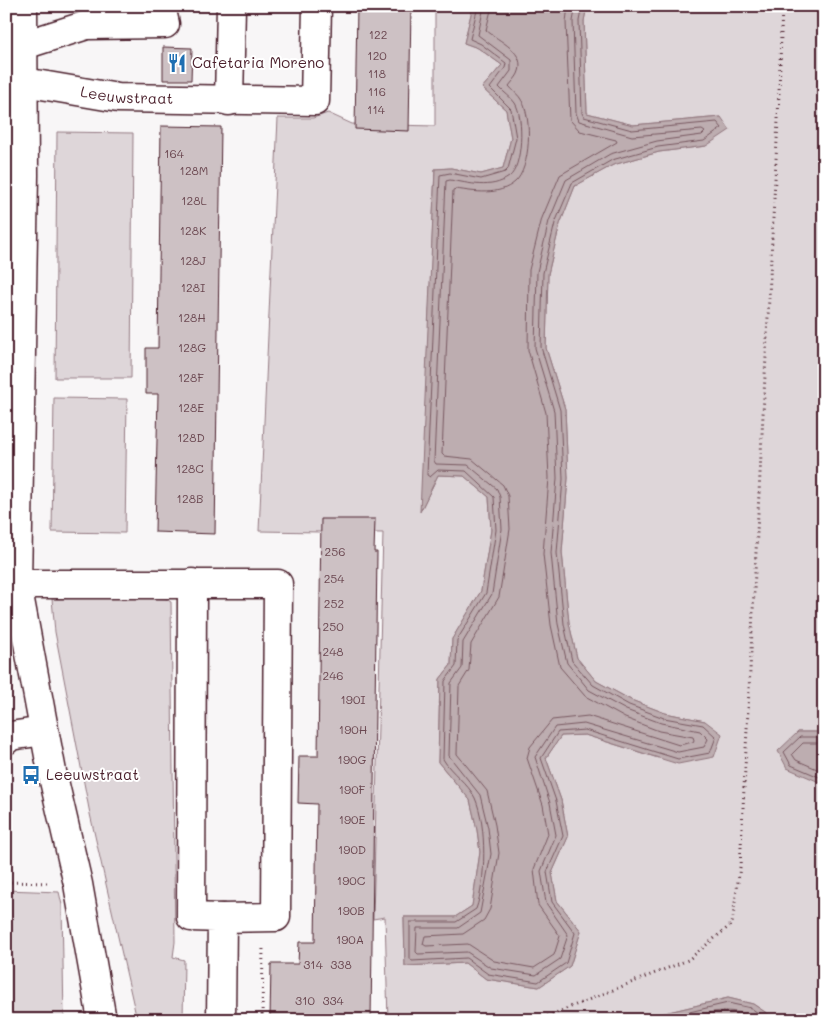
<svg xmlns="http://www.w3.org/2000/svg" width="830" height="1026" font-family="Mali,sans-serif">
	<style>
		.green { fill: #ded6d9; stroke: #947a82 }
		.water { fill: #bdadb0; stroke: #8f747b }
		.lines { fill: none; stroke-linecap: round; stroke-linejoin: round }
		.shore { stroke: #785860; stroke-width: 1 }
		.building { fill: #cdc1c4; stroke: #4a1f2b }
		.minor-casing { stroke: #4a1f2b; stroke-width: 31 }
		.path { stroke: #4a1f2b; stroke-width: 3; stroke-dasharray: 1 4; stroke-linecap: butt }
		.minor { stroke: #fff; stroke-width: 28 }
		.labels { text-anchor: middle; stroke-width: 4; stroke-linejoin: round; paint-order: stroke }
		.number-label { font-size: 12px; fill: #6b4851 }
		.poi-label { font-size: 15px; fill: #4a1f2b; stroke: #fff; text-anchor: start }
		.street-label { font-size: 15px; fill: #4a1f2b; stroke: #fff }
	</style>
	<rect width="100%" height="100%" fill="#f8f6f7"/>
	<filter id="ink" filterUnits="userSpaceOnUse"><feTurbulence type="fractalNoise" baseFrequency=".02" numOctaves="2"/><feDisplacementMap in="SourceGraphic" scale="10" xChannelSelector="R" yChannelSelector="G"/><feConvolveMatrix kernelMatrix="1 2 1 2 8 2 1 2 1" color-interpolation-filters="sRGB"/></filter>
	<g filter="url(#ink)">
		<g class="green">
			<polygon points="435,6 473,6 464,43 478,48 502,65 482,88 506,110 511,138 503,168 481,174 451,168 435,169 421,510 438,475 464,476 489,497 491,530 481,591 452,639 451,665 440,679 438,762 470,800 477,830 480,852 472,906 455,917 404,917 405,966 465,963 486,979 539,987 570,966 581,931 557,901 552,873 568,837 561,800 546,758 561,736 585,735 658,758 705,721 665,713 631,700 596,681 577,658 569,623 562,552 568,478 565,409 546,348 548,274 560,224 575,186 613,165 659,152 706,146 721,117 633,125 587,113 584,21 587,6 824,6 824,732 798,732 824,784 824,1020 777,1020 753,1004 728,998 635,1020 388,1020 385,917 373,919 383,533 259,531 278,118 313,118 328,113 352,124 435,126"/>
			<polygon points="57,132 133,133 131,378 55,378"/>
			<polygon points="54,398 127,399 125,533 52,532"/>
			<polygon points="122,597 166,599 171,602 175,942 173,957 184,960 183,1020 137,1020 90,814 55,632 52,599"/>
			<polygon points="6,890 59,892 62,905 64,1020 6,1020"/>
		</g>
		<g class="water">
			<polygon points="473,6 587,6 584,21 587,113 633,125 721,117 730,130 706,146 659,152 613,165 575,186 560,224 548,274 546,348 565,409 568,478 562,552 569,623 577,658 596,681 631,700 665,713 705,721 722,734 714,757 678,764 585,735 561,736 546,758 561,800 568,837 552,873 557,901 581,931 570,966 539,987 486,979 465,963 405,966 404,917 455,917 472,906 480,852 477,830 470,800 438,762 440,679 451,665 452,639 481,591 491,530 489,497 464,476 438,475 420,512 435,169 451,168 481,174 503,168 511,138 506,110 482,88 502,65 478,48 464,43"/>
			<polygon points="798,732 824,732 824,784 787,768 778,751"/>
			<polygon points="728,998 753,1004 777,1020 635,1020"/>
		</g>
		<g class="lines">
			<g class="shore">
				<path d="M478,6L470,39L481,44L506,63L505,68L490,88L511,109L516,138L508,169L505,172L481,179L450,173L440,175L427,475L430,477L438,470L466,471L494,497L496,530L486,593L457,640L456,666L445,681L443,759C451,773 468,783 475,798C487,825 486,882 476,909L456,922H410V958L412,961L466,958L488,974L538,982L566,963L575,933L552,902L547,872L563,836L556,801L541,758L558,732L585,730L678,759L710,753L716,737L703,725L664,718L629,705L593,685L572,661L564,624L557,553L563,479L560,410L541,347L543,273L555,223L572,183L612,160L658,147L704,141L722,128L717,122L632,130L584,117L582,113L579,21L582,6"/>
				<path d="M484,6L478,35L511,60V71L499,87C504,93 511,97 515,103C524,117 523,167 509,177C491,190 469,183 450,180L446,181L434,461L436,464L468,465L497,489L500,497L502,529L492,594L463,642L462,668L451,683L449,756L480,795L488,828L491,854L480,913L458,928H417L416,952L418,954L467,952L491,968L536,975L560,959L568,935L546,903L541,871L556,835L550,803L535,757L555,727L584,724L678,752L704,747L708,739L700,731L661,723L626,710L589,690L567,663L558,624L551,553L557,478L554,411L535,348L537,272L549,221L566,180L610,154L657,141L702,135L705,132L702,130L632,136L579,121L576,113L573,21L576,6"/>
				<path d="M492,6L486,30C498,41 528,52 518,74C516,78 512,82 509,86C513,91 519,95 522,101C532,118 531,168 515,182C499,196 475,192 456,189L453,190L442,454L444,456L472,459L503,485L508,496L510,529L499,597L471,644L469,670L459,686L457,754L487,791L495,825L499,853L490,909L484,920L463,934L425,936L423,944L426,946L468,944L494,961L534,968L554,955L560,936L538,905L534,869L548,834L543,805L527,758L530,747L552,720L588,716L679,745L693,742L694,740L693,737L659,731L625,718L585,696L560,667L551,625L543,554L549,478L546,413L528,350L529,270L542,218L560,175L617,142L616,140L580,131L570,120L566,22L568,6"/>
				<polyline points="824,737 800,737 784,752 791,765 824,779"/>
				<polyline points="824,743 803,743 792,754 796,760 824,772"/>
				<polyline points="655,1020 728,1003 751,1008 768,1020"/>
				<path d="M680,1020C706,1013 732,1004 757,1020"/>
			</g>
		</g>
		<g class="building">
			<polygon points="357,6 411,6 409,131 355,129"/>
			<polygon points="163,47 192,48 191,80 163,80"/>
			<polygon points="161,126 221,127 215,534 155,532 158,394 146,394 146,348 158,348"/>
			<polygon points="321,519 375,519 374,552 377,552 371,1020 270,1020 271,964 298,964 299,942 315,942 317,804 298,803 299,756 318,756"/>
		</g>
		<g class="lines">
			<g class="minor-casing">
				<g id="minor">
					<polyline points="23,6 24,175 17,584 52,772 78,884 102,1020"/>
					<polyline points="24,45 87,25 165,24 161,6"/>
					<path id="s1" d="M24,82L118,98L315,101L317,6"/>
					<polyline points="229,101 231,6"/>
					<polyline points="192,583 191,917 222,918 221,1020"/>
					<polyline points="17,584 278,584 276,917 222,918"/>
					<polyline points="6,740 10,736 44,731"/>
				</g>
			</g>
			<g class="path">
				<polyline points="6,882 48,883"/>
				<polyline points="262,1020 263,945"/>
				<polyline points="538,1020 688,960 732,924 740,867 778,120 782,6"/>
			</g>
			<use href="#minor" class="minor"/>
		</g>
	</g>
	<defs>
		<g id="restaurant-bare" transform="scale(1.5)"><path d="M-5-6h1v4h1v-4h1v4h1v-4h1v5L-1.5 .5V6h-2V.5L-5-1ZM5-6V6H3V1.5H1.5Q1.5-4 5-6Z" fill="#1f6fb2" stroke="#fff" stroke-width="2.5" paint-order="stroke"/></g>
		<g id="bus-bare" transform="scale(1.5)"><path d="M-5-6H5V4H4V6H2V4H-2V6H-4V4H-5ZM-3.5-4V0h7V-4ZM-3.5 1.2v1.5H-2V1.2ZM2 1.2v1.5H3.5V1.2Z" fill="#1f6fb2" stroke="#fff" stroke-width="2.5" paint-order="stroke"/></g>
	</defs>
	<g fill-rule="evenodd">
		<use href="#restaurant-bare" x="177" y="63"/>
		<use href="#bus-bare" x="31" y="775"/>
	</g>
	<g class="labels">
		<g class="number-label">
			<text x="378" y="39">122</text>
			<text x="377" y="60">120</text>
			<text x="377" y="78">118</text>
			<text x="377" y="96">116</text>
			<text x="376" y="114">114</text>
			<text x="174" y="158">164</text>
			<text x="194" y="175">128M</text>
			<text x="194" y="205">128L</text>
			<text x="193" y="235">128K</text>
			<text x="193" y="265">128J</text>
			<text x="193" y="292">128I</text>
			<text x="192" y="322">128H</text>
			<text x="192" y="352">128G</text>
			<text x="191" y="382">128F</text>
			<text x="191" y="412">128E</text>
			<text x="191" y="442">128D</text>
			<text x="190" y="473">128C</text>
			<text x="190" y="503">128B</text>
			<text x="335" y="556">256</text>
			<text x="334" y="583">254</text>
			<text x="334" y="608">252</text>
			<text x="333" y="631">250</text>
			<text x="333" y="656">248</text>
			<text x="333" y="680">246</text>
			<text x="353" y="704">190I</text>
			<text x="353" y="734">190H</text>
			<text x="352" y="764">190G</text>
			<text x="352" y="794">190F</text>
			<text x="352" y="824">190E</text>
			<text x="352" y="854">190D</text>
			<text x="351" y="885">190C</text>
			<text x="351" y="915">190B</text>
			<text x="350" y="944">190A</text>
			<text x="313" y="969">314</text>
			<text x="341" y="969">338</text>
			<text x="305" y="1005">310</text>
			<text x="333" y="1005">334</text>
		</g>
		<g class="poi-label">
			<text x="192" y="68">Cafetaria Moreno</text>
			<text x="46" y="780">Leeuwstraat</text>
		</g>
		<g class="street-label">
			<text dy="5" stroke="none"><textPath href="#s1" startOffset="104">Leeuwstraat</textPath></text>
		</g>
	</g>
	<rect width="830" height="1026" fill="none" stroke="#fff" stroke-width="25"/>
	<rect x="12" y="12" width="805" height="1001" fill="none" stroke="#4a1f2b" stroke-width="2" filter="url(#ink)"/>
</svg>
